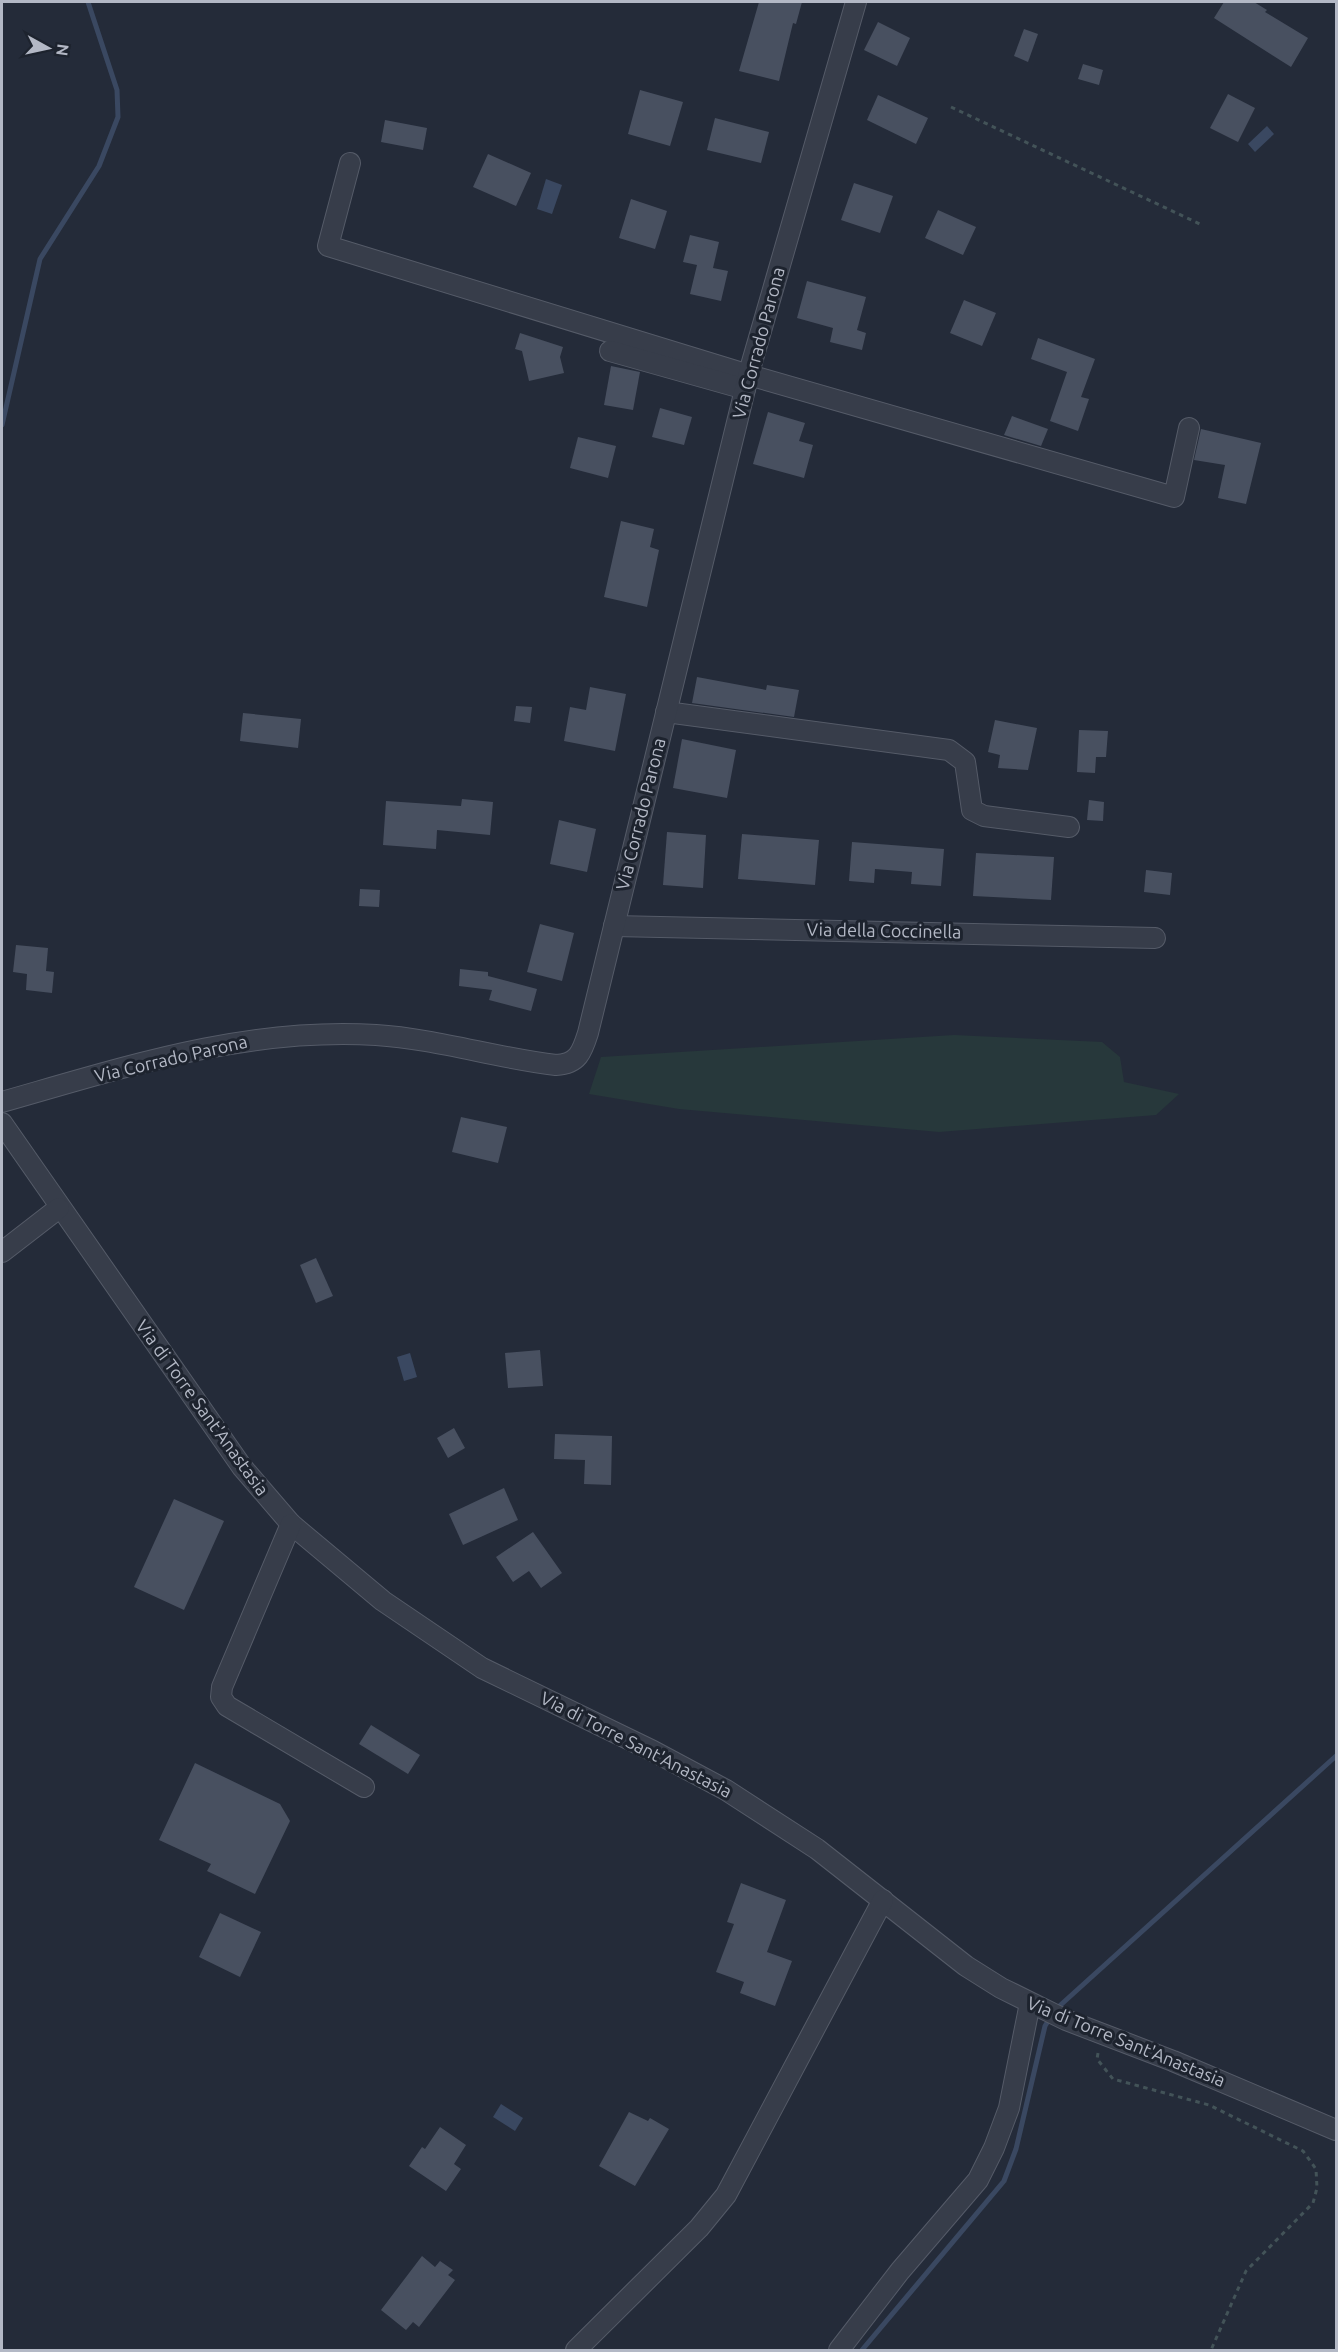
<svg xmlns="http://www.w3.org/2000/svg" width="1338" height="2352" font-family="Ubuntu,sans-serif">
	<style>
		.grass { fill: #27383b }
		.water { fill: #3a4861 }
		.lines { fill: none; stroke-linecap: round; stroke-linejoin: round }
		.stream { stroke: #3a4861; stroke-width: 5 }
		.building { fill: #485060 }
		.minor-casing { stroke: #555b68; stroke-width: 22 }
		.path { stroke: #435358; stroke-width: 3; stroke-dasharray: 4.5 4.5; stroke-linecap: butt }
		.minor { stroke: #373d4a; stroke-width: 20 }
		.labels { text-anchor: middle; stroke-width: 6; stroke-linejoin: round; paint-order: stroke }
		.street-label { font-size: 18px; fill: #b3b8c5; stroke: #1d232e }
	</style>
	<rect width="100%" height="100%" fill="#242b39"/>
	<polygon class="grass" points="954,1035 1102,1042 1120,1057 1124,1082 1179,1094 1156,1115 939,1132 679,1109 589,1094 601,1057"/>
	<g class="water">
		<polygon points="1267,126 1274,134 1255,152 1248,144"/>
		<polygon points="546,179 562,185 552,214 537,209"/>
		<polygon points="410,1353 417,1377 404,1381 397,1357"/>
		<polygon points="501,2104 523,2118 515,2131 493,2117"/>
	</g>
	<g class="lines">
		<g class="stream">
			<polyline points="2,425 40,259 99,166 118,117 117,90 88,2"/>
			<polyline points="1055,2010 1336,1756"/>
			<polyline points="862,2350 1004,2181 1016,2149 1045,2026 1050,2018"/>
		</g>
	</g>
	<g class="building">
		<polygon points="759,2 802,2 796,24 793,23 779,81 739,71"/>
		<polygon points="1224,2 1254,2 1267,10 1265,12 1308,38 1291,67 1214,18"/>
		<polygon points="878,22 910,38 897,66 864,50"/>
		<polygon points="1024,29 1038,34 1028,62 1014,56"/>
		<polygon points="1083,64 1103,70 1099,85 1078,79"/>
		<polygon points="640,90 683,102 670,146 628,134"/>
		<polygon points="1228,94 1255,108 1238,142 1210,128"/>
		<polygon points="878,95 928,118 916,144 867,120"/>
		<polygon points="715,118 769,132 761,163 707,150"/>
		<polygon points="385,120 427,128 423,150 381,142"/>
		<polygon points="488,154 531,173 516,206 473,187"/>
		<polygon points="854,183 893,196 880,233 841,220"/>
		<polygon points="631,199 667,211 655,249 619,238"/>
		<polygon points="938,210 976,227 963,255 925,238"/>
		<polygon points="690,235 719,242 713,268 728,271 721,301 690,294 697,265 683,262"/>
		<polygon points="807,281 866,297 857,330 866,333 862,350 830,342 833,328 797,318"/>
		<polygon points="964,300 996,313 982,346 950,333"/>
		<polygon points="520,333 563,347 560,357 564,373 529,381 522,351 515,349"/>
		<polygon points="1038,338 1095,359 1081,397 1089,399 1078,431 1050,421 1067,372 1031,359"/>
		<polygon points="611,366 640,372 633,410 604,405"/>
		<polygon points="660,408 692,417 684,445 652,437"/>
		<polygon points="768,412 805,423 799,441 813,445 804,478 753,464"/>
		<polygon points="1012,416 1048,429 1041,446 1004,435"/>
		<polygon points="1201,429 1261,443 1246,504 1218,498 1225,465 1194,460"/>
		<polygon points="578,437 616,446 608,478 570,468"/>
		<polygon points="621,521 654,529 650,547 659,550 647,607 604,597"/>
		<polygon points="697,677 766,690 767,685 799,690 794,717 692,703"/>
		<polygon points="590,687 626,694 615,751 564,741 570,707 586,710"/>
		<polygon points="516,706 532,707 530,723 514,721"/>
		<polygon points="243,713 301,719 298,748 240,741"/>
		<polygon points="995,720 1037,728 1028,770 998,768 1000,755 988,752"/>
		<polygon points="1079,730 1108,731 1106,757 1096,757 1095,773 1077,772"/>
		<polygon points="682,739 736,750 727,798 673,788"/>
		<polygon points="462,799 493,802 490,835 437,830 436,849 383,845 386,801 461,806"/>
		<polygon points="1089,800 1104,802 1103,821 1087,820"/>
		<polygon points="559,820 596,829 587,872 550,864"/>
		<polygon points="667,832 706,835 703,888 663,885"/>
		<polygon points="742,834 819,840 815,885 738,879"/>
		<polygon points="852,842 944,849 941,886 911,884 912,872 875,869 874,883 849,881"/>
		<polygon points="976,853 1054,857 1051,900 973,896"/>
		<polygon points="1146,870 1172,873 1170,895 1144,892"/>
		<polygon points="360,889 380,890 379,907 359,906"/>
		<polygon points="540,924 574,933 562,981 527,972"/>
		<polygon points="16,945 48,948 46,971 54,972 52,993 26,990 27,974 13,972"/>
		<polygon points="460,969 488,972 488,976 537,989 531,1011 489,1000 492,990 459,986"/>
		<polygon points="461,1117 507,1127 498,1163 452,1152"/>
		<polygon points="316,1258 333,1296 316,1303 300,1265"/>
		<polygon points="540,1350 543,1386 508,1388 505,1353"/>
		<polygon points="454,1428 465,1448 448,1458 437,1438"/>
		<polygon points="555,1434 612,1436 611,1485 584,1484 585,1460 554,1459"/>
		<polygon points="504,1488 518,1520 463,1545 449,1514"/>
		<polygon points="174,1499 224,1521 184,1610 134,1587"/>
		<polygon points="533,1532 562,1573 541,1588 529,1571 513,1582 496,1557"/>
		<polygon points="371,1725 420,1755 408,1774 359,1744"/>
		<polygon points="195,1763 280,1804 290,1821 255,1894 207,1871 211,1864 159,1840"/>
		<polygon points="741,1883 786,1900 767,1952 792,1961 775,2006 740,1993 744,1982 716,1972 734,1924 727,1922"/>
		<polygon points="220,1913 261,1932 240,1977 199,1957"/>
		<polygon points="629,2112 648,2121 650,2118 669,2129 635,2186 599,2166"/>
		<polygon points="440,2127 466,2145 454,2164 461,2169 446,2191 409,2166 422,2147 425,2149"/>
		<polygon points="422,2256 435,2267 440,2261 453,2270 448,2275 455,2280 419,2327 413,2322 406,2330 381,2310"/>
	</g>
	<g class="lines">
		<g class="minor-casing">
			<g id="minor">
				<polyline points="350,163 328,246 749,375 1174,497 1189,428"/>
				<polyline points="610,351 745,389"/>
				<polyline points="666,712 949,750 965,762 972,810 984,816 1069,827"/>
				<polyline points="614,926 1155,938"/>
				<path d="M2,1102C125,1067 246,1027 376,1035C437,1039 496,1058 556,1065C578,1064 582,1052 588,1033L750,369L856,2"/>
				<polyline points="2,1123 242,1467 291,1524 383,1601 482,1668 653,1751 726,1790 817,1849 966,1966 1001,1988 1066,2020 1173,2061 1336,2130"/>
				<polyline points="2,1252 59,1208"/>
				<polyline points="291,1524 222,1687 221,1697 227,1706 364,1787"/>
				<polyline points="576,2350 699,2228 726,2195 883,1900"/>
				<polyline points="839,2350 900,2271 978,2180 994,2148 1009,2108 1030,2003"/>
			</g>
		</g>
		<g class="path">
			<polyline points="951,107 1202,225"/>
			<polyline points="1098,2053 1097,2059 1113,2079 1209,2105 1303,2151 1316,2169 1317,2188 1313,2203 1246,2271 1211,2350"/>
		</g>
		<use href="#minor" class="minor"/>
	</g>
	<g class="labels">
		<g class="street-label">
			<text transform="translate(759 343) rotate(-75)" y="6">Via Corrado Parona</text>
			<text transform="translate(641 814) rotate(-76)" y="6">Via Corrado Parona</text>
			<text transform="translate(884 931) rotate(1)" y="6">Via della Coccinella</text>
			<text transform="translate(171 1059) rotate(-13)" y="6">Via Corrado Parona</text>
			<text transform="translate(202 1408) rotate(54)" y="6">Via di Torre Sant'Anastasia</text>
			<text transform="translate(636 1745) rotate(27)" y="6">Via di Torre Sant'Anastasia</text>
			<text transform="translate(1126 2042) rotate(22)" y="6">Via di Torre Sant'Anastasia</text>
		</g>
	</g>
	<rect width="1338" height="2352" fill="none" stroke="#b3b8c5" stroke-width="6"/>
	<g transform="translate(48 48) rotate(98)" stroke="#1d232e" stroke-width="4.5" paint-order="stroke">
	<path d="M0-4.5L10 22L0 15L-10 22Z" fill="#b3b8c5"/>
	<text y="-9" font-size="16" font-weight="bold" text-anchor="middle" fill="#b3b8c5">N</text>
	</g>
</svg>
